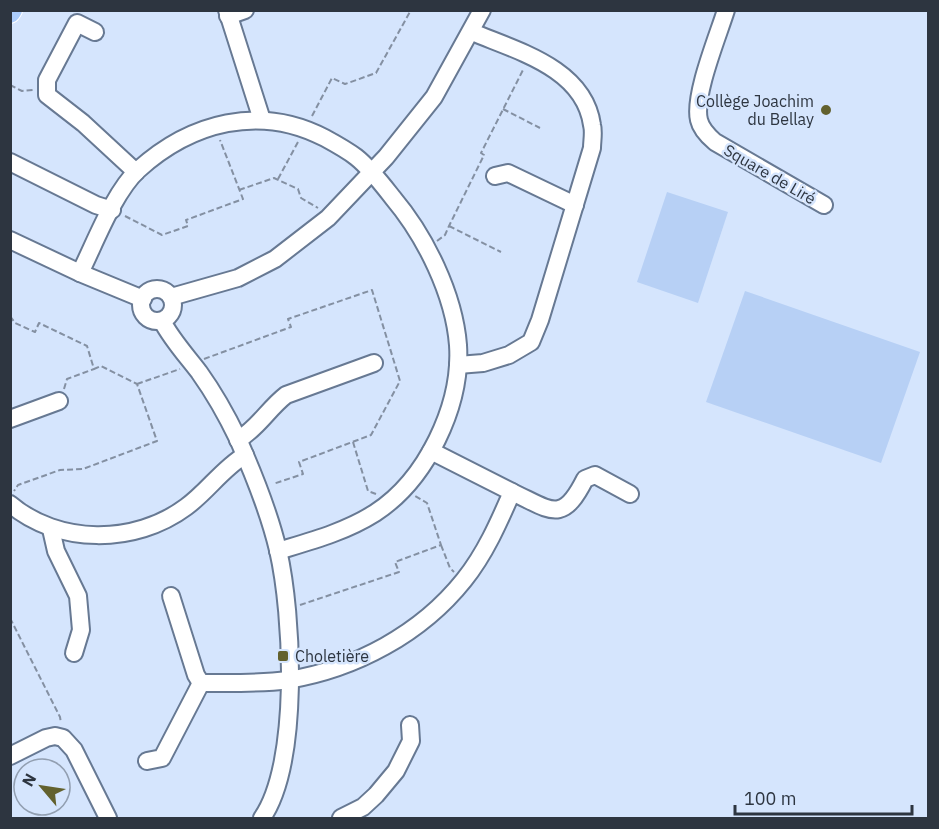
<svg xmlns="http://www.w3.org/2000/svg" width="939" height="829" font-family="'IBM Plex Sans',sans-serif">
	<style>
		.green { fill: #b7d0f5 }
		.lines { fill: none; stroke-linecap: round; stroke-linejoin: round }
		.minor-casing { stroke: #677993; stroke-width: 20 }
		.major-casing { stroke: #fff; stroke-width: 22 }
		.path { stroke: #8490a2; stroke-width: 2; stroke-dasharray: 6 3; stroke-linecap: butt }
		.minor { stroke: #fff; stroke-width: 16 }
		.major { stroke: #accdfc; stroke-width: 20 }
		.poi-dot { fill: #62612e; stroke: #d5e5fd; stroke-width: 2 }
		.labels { text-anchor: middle; stroke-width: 5; stroke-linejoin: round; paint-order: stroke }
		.poi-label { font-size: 16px; fill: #2d3540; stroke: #d5e5fd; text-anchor: end }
		.street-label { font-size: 16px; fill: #2d3540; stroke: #d5e5fd }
	</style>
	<rect width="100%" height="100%" fill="#d5e5fd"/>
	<g class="green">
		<polygon points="667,192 728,212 698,303 637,282"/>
		<polygon points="745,291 920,352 881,463 706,402"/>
	</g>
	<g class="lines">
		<g class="minor-casing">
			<g id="minor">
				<polyline points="227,10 262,120"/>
				<path d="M726,10C718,36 693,96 699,120C701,129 708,136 715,142L824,205"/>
				<polyline points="228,16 245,10"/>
				<polyline points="95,32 77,23 47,80 47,95 83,123 136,172"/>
				<polyline points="10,162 96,205 112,210"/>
				<polyline points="495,176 508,173 575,205"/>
				<polyline points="10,240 80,273 143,299"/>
				<path d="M80,273C95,243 114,192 138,170C191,122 260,104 325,138C336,144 347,150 356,157C370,168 382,184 393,198C425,236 454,294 458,345C462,406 426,480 375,513C345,532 311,541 278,551"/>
				<circle cx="157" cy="305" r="16"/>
				<polyline points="171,297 238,278 275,259 328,218 386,157 434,97 482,10"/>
				<path d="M162,321C172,340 186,355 199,372C214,393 227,416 238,439C254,475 269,512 278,550C293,615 300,763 262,818"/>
				<path d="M458,365L483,363L509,355L531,342L540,320L592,148C592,141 594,132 592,125C584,68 517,51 472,32"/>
				<polyline points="10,419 59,401"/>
				<path d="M238,440C259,427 268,409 286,395L374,363"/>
				<path d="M512,492C551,510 562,525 585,479L595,475L630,494"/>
				<path d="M10,504C58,545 135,545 186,507C207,492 222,469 245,455"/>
				<polyline points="51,529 56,551 78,596 81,630 74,653"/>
				<polyline points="171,596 196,675 201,683"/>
				<polyline points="10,756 46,738 55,736 63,738 74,750 108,818"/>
				<path d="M147,761L162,758L201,683C230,683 260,684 288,680C355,669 421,634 464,580C485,554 499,522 512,492L431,451"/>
				<polyline points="341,818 363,807 376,795 396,771 411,741 410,725"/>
			</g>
		</g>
		<g class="major-casing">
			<polyline id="major" points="10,13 12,10"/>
		</g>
		<g class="path">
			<polyline points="10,85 22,91 33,90"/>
			<polyline points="503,109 540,128"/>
			<polyline points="312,116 332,78 345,84 376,73 411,10"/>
			<polyline points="278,179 298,142"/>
			<polyline points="239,190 274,178 298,189 301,198 318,208"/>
			<polyline points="125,216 162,235 188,226 186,220 243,199 220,140"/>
			<polyline points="449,226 501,252"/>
			<polyline points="437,241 445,235 449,226 484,155 481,153 524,68"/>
			<polyline points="10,316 15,323 35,332 39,323 87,346 94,369 101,366 137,384 157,441 83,469 60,470 18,485 14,491"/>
			<polyline points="204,359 291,327 288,319 372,290 400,381 371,435 299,462 303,474 273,484"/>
			<polyline points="137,384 180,369"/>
			<polyline points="64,389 67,379 94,369"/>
			<polyline points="353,442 368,491 376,494"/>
			<polyline points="441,545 450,568 454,572"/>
			<polyline points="300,605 399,572 395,562 441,545 427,503 415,496"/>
			<polyline points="10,618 60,717 61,723"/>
		</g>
		<use href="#minor" class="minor"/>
		<use href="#major" class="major"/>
	</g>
	<g class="poi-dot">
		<circle cx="826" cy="110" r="6"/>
		<rect x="277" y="650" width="12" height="12" rx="3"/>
	</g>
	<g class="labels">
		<g class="poi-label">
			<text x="814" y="107">Collège Joachim<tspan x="814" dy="18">du Bellay</tspan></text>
			<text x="295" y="662" text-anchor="start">Choletière</text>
		</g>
		<g class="street-label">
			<text transform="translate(770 174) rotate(30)" y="6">Square de Liré</text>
		</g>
	</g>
	<rect width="939" height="829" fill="none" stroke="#2d3540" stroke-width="24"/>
	<g transform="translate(42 787) rotate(299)"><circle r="28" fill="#d5e5fd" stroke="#929fb1" stroke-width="1.5"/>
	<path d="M0-4.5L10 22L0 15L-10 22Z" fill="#62612e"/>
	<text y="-9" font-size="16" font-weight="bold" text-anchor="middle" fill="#2d3540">N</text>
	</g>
	<path d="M735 805v9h177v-9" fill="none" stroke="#2d3540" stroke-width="3"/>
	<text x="744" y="805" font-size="18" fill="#2d3540" stroke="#d5e5fd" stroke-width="4.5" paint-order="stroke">100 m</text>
</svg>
